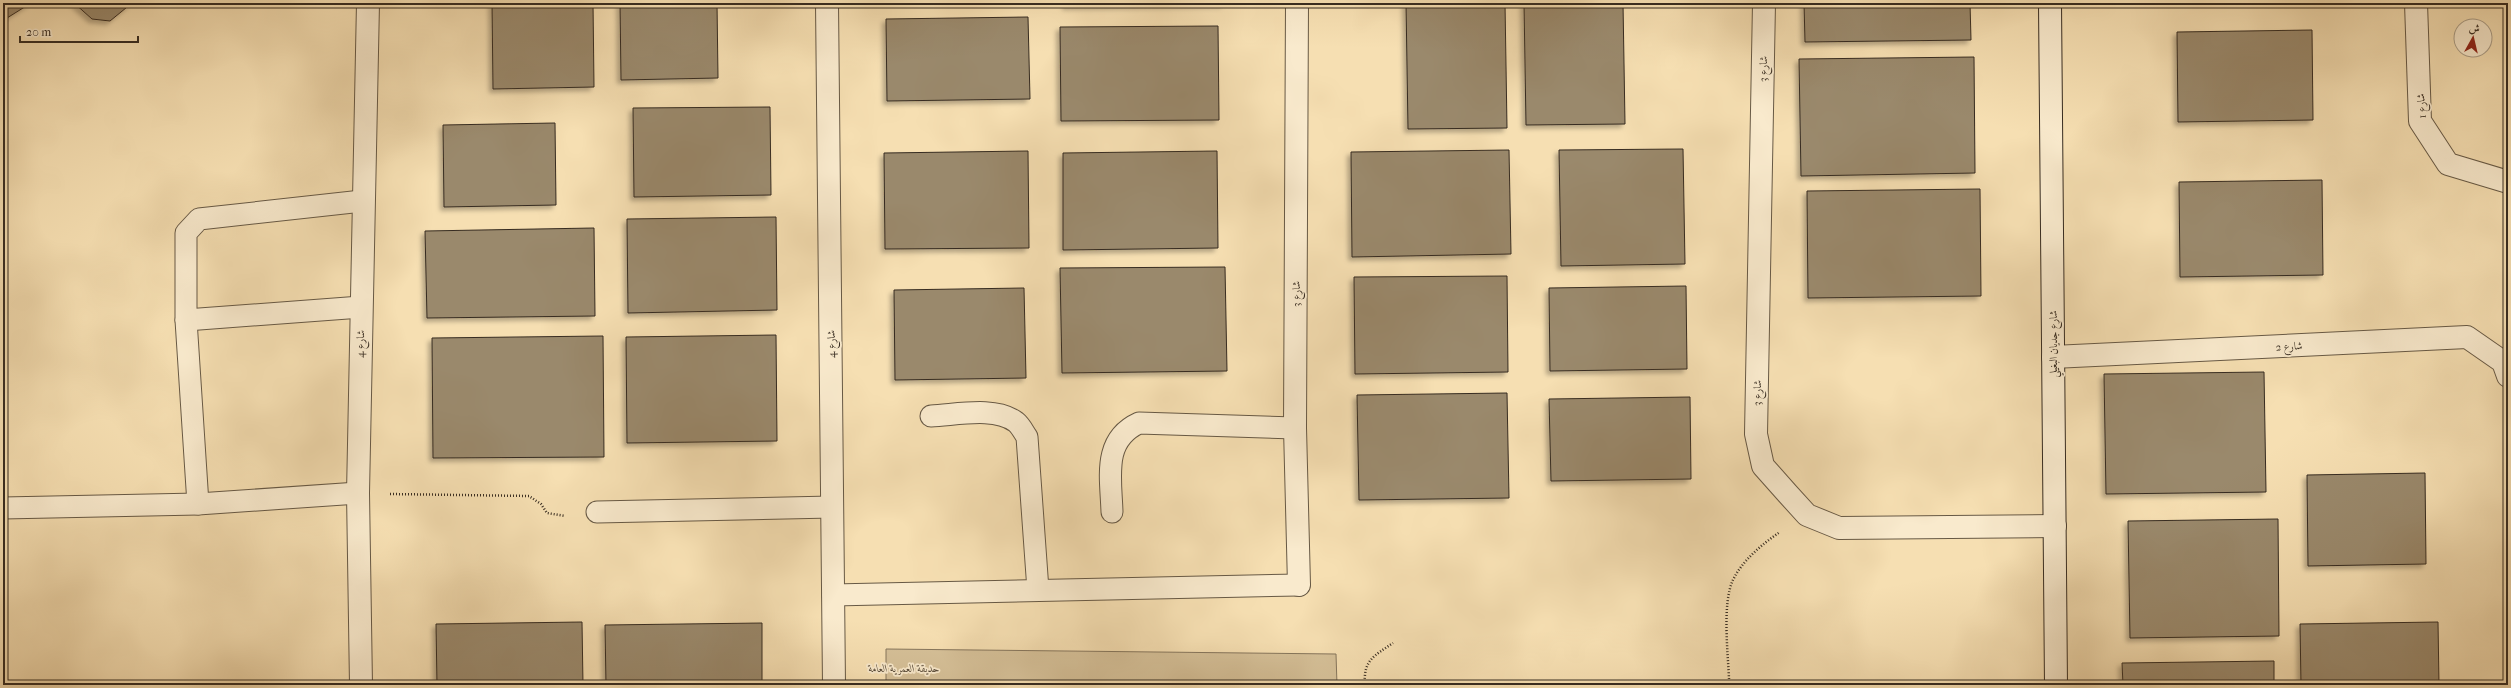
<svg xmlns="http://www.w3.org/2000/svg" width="2511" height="688" font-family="'IM FELL French Canon',Amiri,serif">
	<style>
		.green { fill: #d6c199; stroke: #86765d }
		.building { fill: #9a896c; stroke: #372c21; filter: url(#shadow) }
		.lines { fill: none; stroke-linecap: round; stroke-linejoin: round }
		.lane-casing { stroke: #675945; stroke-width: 23 }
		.street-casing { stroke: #675945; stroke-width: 24 }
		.secondary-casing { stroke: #372c21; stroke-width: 24 }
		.path { stroke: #372c21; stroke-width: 2.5; stroke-dasharray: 1 2; stroke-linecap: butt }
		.lane { stroke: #f9eacd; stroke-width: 21 }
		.street { stroke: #f9eacd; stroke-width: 22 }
		.secondary { stroke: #f9eacd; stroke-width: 22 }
		.labels { text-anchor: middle; stroke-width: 3.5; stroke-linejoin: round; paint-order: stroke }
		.street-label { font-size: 11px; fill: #372c21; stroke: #f9eacd }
		.park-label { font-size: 11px; font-style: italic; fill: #574a39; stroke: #f9eacd }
	</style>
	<defs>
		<filter id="shadow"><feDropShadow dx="-3.5" dy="3.5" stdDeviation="2" flood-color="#0004"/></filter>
	</defs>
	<rect width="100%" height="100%" fill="#f6dfb2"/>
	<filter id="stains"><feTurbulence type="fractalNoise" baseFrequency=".005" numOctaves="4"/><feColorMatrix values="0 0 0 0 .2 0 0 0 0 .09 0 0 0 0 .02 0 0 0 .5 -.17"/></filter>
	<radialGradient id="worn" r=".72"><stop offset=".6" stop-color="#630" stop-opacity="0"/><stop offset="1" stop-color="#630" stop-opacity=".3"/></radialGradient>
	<polygon class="green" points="886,649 1336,654 1337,685 886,685"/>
	<g class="building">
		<polygon points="3,3 31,3 7,18 3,18"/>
		<polygon points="74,3 132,3 110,21 92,19"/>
		<polygon points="492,3 593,3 594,87 493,89"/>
		<polygon points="620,3 717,3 718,78 621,80"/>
		<polygon points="1066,3 1225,3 1225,4 1066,6"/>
		<polygon points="1406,3 1505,3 1507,128 1408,129"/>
		<polygon points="1524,3 1623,3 1625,124 1526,125"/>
		<polygon points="1804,3 1970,3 1971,40 1805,42"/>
		<polygon points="1028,17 1030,99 887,101 886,19"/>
		<polygon points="1218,26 1219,120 1061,121 1060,27"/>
		<polygon points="2312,30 2313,120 2178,122 2177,32"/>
		<polygon points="1974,57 1975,173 1801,176 1799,59"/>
		<polygon points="770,107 771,195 634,197 633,108"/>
		<polygon points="555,123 556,205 444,207 443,125"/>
		<polygon points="1683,149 1685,264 1561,266 1559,150"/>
		<polygon points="1509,150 1511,254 1352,257 1351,152"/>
		<polygon points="1028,151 1029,248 885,249 884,153"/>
		<polygon points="1217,151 1218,248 1063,250 1063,153"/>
		<polygon points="2322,180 2323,275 2180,277 2179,182"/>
		<polygon points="1980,189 1981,296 1808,298 1807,191"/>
		<polygon points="776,217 777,310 628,313 627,219"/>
		<polygon points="594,228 595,316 427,318 425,231"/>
		<polygon points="1225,267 1227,371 1062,373 1060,268"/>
		<polygon points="1507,276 1508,372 1355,374 1354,277"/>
		<polygon points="1686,286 1687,369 1550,371 1549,288"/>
		<polygon points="1024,288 1026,378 895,380 894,290"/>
		<polygon points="776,335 777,441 627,443 626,337"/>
		<polygon points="603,336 604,457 433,458 432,338"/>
		<polygon points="2264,372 2266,492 2106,494 2104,374"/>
		<polygon points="1507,393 1509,498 1359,500 1357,395"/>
		<polygon points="1690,397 1691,479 1551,481 1549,399"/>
		<polygon points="2425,473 2426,564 2308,566 2307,475"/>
		<polygon points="2278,519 2279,636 2130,638 2128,521"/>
		<polygon points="582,622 583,685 437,685 436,624"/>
		<polygon points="2438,622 2439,685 2301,685 2300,624"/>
		<polygon points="762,623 762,685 606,685 605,625"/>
		<polygon points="2274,661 2274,685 2123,685 2122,663"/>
	</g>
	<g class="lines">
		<g class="lane-casing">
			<g id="lane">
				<polyline points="186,320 361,307"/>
				<path d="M931,416C956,415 995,406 1016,422C1021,426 1024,433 1027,437L1038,590"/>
				<polyline points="198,504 186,320 186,233 199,219 362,201"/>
				<polyline points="3,508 198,504 358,493"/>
				<polyline points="597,512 832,507"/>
				<path d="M1112,512C1111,478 1102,440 1139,423L1295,428"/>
				<polyline points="833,595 1299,585"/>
			</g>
		</g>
		<g class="street-casing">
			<g id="street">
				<polyline points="827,3 834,685"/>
				<polyline points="1297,3 1295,428 1299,585"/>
				<polyline points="1764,3 1756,434 1763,466 1787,493 1807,515 1839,528 2055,526"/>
				<polyline points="2416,3 2420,121 2448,164 2508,182"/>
				<polyline points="2053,357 2467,337 2503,362 2508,376"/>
				<polyline points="361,685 358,493 368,3"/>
			</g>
		</g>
		<g class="secondary-casing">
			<polyline id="secondary" points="2050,3 2056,685"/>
		</g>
		<g class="path">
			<polyline points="390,494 529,496 541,504 547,513 565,516"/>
			<path d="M1729,679C1728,653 1722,603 1733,580C1742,561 1762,544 1780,532"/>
			<path d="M1365,685C1363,660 1374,656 1393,643"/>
		</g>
		<use href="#lane" class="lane"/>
		<use href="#street" class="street"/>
		<use href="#secondary" class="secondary"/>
	</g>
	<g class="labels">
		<g class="street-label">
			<text transform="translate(1763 69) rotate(-89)" y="4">شارع 3</text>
			<text transform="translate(2421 106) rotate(-95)" y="4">شارع 1</text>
			<text transform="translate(1296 294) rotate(-90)" y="4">شارع 3</text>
			<text transform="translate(360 344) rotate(-89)" y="4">شارع 4</text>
			<text transform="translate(831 344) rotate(-91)" y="4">شارع 4</text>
			<text transform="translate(2053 344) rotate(-90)" y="4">شارع جديان البغيلي</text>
			<text transform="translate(2289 346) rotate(-3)" y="4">شارع 2</text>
			<text transform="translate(1757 393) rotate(-89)" y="4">شارع 3</text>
		</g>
		<g class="park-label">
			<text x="904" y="672">حديقة العمرية العامة</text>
		</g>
	</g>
	<rect width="2511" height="688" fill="none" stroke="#f6dfb2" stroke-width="16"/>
	<rect x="4" y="4" width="2503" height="680" fill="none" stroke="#372c21" stroke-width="2"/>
	<rect x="8" y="8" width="2495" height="672" fill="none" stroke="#372c21"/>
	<g transform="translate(2473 38) rotate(8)"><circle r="19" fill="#f9eacd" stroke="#ab9e88"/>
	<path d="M0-3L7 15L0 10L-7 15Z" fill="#8f2418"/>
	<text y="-6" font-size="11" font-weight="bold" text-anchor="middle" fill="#372c21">ش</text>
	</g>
	<path d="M20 36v6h118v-6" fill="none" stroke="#372c21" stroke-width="2"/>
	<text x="26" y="36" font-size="12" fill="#372c21" stroke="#f9eacd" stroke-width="3" paint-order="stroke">20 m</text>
	<rect width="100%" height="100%" filter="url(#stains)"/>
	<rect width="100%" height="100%" fill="url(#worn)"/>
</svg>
